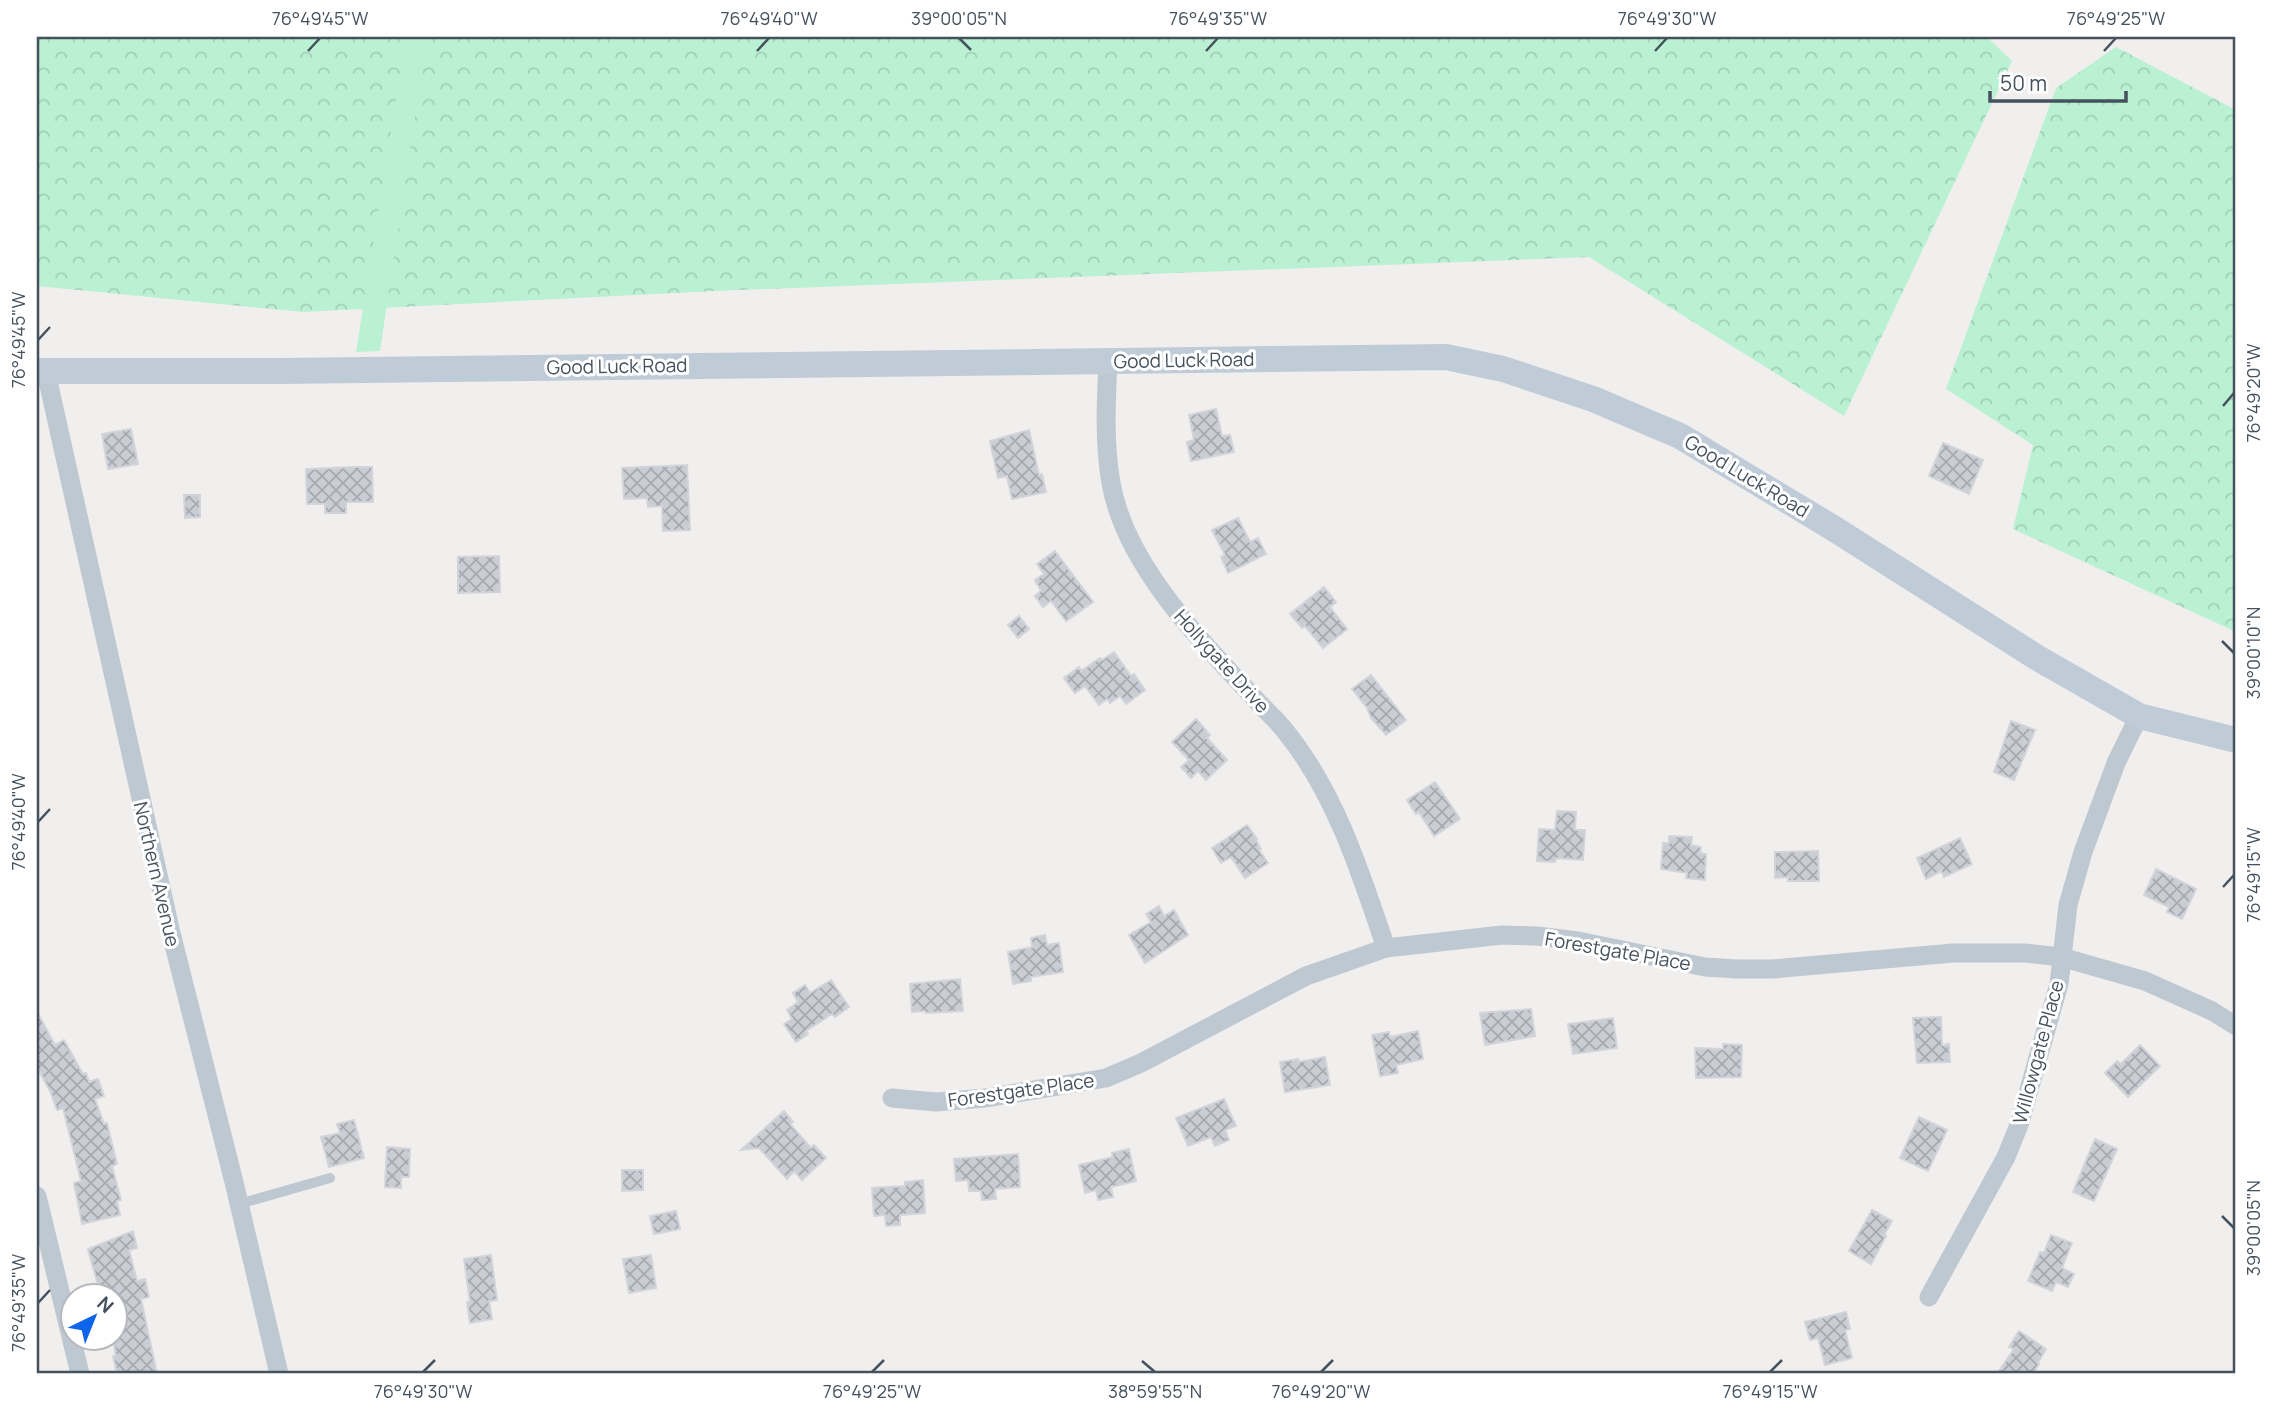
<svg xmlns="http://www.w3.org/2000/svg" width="2273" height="1411" font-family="Manrope,sans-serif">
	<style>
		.forest { fill: url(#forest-crowns) }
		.park { fill: #baf1d2 }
		.building { fill: url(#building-cross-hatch); stroke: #d2d4da; stroke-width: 2 }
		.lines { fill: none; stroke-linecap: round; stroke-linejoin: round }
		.lane { stroke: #bec8d1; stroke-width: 10 }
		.street { stroke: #bec8d1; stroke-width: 19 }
		.secondary { stroke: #c0cbd8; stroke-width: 26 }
		.ticks { fill: none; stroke: #45515d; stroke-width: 2.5 }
		.labels { text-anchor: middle; stroke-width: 6; stroke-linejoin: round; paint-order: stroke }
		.street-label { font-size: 19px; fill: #45515d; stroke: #fff }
		.neatline { fill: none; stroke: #45515d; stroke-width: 2.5 }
		.ticks-label { font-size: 18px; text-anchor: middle; fill: #45515d }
	</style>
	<defs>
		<pattern id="forest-crowns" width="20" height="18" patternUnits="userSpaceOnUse" patternTransform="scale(1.75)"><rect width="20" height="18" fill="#baf1d2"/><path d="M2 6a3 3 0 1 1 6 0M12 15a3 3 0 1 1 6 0" fill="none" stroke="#a1d0b7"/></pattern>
		<pattern id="building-cross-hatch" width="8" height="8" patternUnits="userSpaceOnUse" patternTransform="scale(1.75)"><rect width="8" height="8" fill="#cacdd3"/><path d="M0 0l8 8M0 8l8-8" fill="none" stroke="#a6a9ae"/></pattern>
	</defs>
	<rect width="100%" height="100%" fill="#f1eeee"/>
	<g class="forest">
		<polygon points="37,37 1987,37 2012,61 1844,416 1589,257 714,291 303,312 37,286"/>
		<polygon points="2116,47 2236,110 2236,632 2013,529 2033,445 1946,389 2056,88"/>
	</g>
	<polygon class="park" points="406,37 427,37 380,351 356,352"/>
	<g class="building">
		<polygon points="1216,409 1222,436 1230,435 1234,452 1191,461 1187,442 1194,440 1189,415"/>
		<polygon points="131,429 138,464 108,469 102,434"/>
		<polygon points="1029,430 1039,475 1042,474 1046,492 1012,499 1007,476 998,478 990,441"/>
		<polygon points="1943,443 1983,460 1969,494 1929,476"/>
		<polygon points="687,465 690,530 663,531 662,506 648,507 647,498 624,499 622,468"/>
		<polygon points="355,467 372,467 373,502 346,502 346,513 325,513 325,504 307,504 306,469"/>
		<polygon points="184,495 200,495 200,517 185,518"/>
		<polygon points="1238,518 1250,542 1258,538 1266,554 1228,573 1221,557 1225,555 1212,530"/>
		<polygon points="1055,551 1093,602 1066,621 1051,601 1043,607 1035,596 1041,591 1035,580 1044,574 1037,564"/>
		<polygon points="499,556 500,592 458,593 458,557"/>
		<polygon points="1324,587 1336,602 1330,607 1347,629 1323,648 1305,626 1302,628 1290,614"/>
		<polygon points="1019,616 1029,629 1018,638 1008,625"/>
		<polygon points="1114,652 1131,676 1134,674 1145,690 1126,704 1120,696 1110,703 1107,699 1099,705 1085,686 1075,693 1064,678 1079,667 1081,671 1100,658 1102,660"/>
		<polygon points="1371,675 1406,720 1386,735 1371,718 1367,708 1352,689"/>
		<polygon points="1196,719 1210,735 1207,738 1227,760 1206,780 1198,771 1191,778 1181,767 1189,760 1172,742"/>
		<polygon points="2011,721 2035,730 2014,780 1994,772"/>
		<polygon points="1435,782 1460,819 1434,836 1419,812 1416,814 1407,800"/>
		<polygon points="1557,811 1576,812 1575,830 1585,830 1583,860 1556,858 1555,862 1537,861 1539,829 1555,830"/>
		<polygon points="1247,825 1257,839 1256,840 1261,849 1259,850 1268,863 1245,878 1231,857 1221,863 1212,848"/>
		<polygon points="1669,836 1692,837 1691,845 1701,847 1700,853 1706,854 1705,880 1686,878 1687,873 1661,869 1663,843 1669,843"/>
		<polygon points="1960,838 1972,864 1944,877 1941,871 1926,879 1917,858"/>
		<polygon points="1818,851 1819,881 1788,881 1788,877 1775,878 1775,852"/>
		<polygon points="2156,869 2196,889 2182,919 2167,912 2169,907 2144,895"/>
		<polygon points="1159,906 1164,916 1174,910 1188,935 1145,963 1129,935 1151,922 1146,914"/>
		<polygon points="1045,935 1047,945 1059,943 1063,972 1031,977 1031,981 1013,984 1008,952 1032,947 1031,938"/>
		<polygon points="960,979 963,1011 926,1013 925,1011 912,1012 910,984"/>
		<polygon points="831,980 849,1007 835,1017 832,1014 806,1031 808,1034 796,1042 784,1024 792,1019 787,1010 798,1002 793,993 805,985 810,993"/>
		<polygon points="1531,1009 1535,1036 1485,1045 1480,1013"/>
		<polygon points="37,1012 55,1045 64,1040 83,1074 86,1073 89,1082 98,1079 104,1096 95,1099 104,1124 107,1123 117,1164 112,1166 121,1200 117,1201 120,1215 82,1224 74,1183 81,1181 63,1108 57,1110 50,1091 37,1067"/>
		<polygon points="1941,1017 1942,1045 1949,1044 1950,1062 1917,1063 1913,1018"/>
		<polygon points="1613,1018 1617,1048 1573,1054 1568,1024"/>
		<polygon points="1418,1031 1423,1059 1396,1065 1398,1073 1380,1076 1372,1035 1389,1032 1390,1037"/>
		<polygon points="1723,1044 1742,1045 1741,1077 1696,1078 1695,1048 1723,1049"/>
		<polygon points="2140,1045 2160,1066 2128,1097 2105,1073 2117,1061 2121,1064"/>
		<polygon points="1325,1057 1330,1085 1285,1092 1280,1062 1298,1059 1298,1062"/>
		<polygon points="1224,1099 1236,1126 1225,1130 1229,1140 1215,1146 1211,1137 1188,1146 1176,1118"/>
		<polygon points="784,1111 793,1122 790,1124 811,1148 814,1145 826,1158 802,1180 794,1171 787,1179 759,1148 741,1150"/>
		<polygon points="1919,1117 1947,1130 1928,1171 1900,1158"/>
		<polygon points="354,1120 364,1158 329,1167 321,1137 340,1133 337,1124"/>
		<polygon points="2095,1139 2117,1149 2094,1201 2073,1192"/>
		<polygon points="387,1147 410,1149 409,1177 401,1177 401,1188 385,1187"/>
		<polygon points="1129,1149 1136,1181 1111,1187 1113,1197 1098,1200 1096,1190 1085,1193 1079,1165 1113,1157 1112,1153"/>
		<polygon points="1018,1154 1020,1187 995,1189 996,1199 982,1200 981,1191 969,1191 968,1180 956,1181 954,1159"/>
		<polygon points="622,1170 643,1170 643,1190 622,1191"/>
		<polygon points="923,1180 925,1213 900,1215 900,1225 886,1226 885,1215 874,1216 872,1188 905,1186 905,1182"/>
		<polygon points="1872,1210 1892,1221 1884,1235 1886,1236 1871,1264 1849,1251"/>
		<polygon points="676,1211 680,1229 654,1234 650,1216"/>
		<polygon points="133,1231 137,1248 129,1250 137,1281 145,1279 149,1297 141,1299 157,1374 117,1374 113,1356 116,1356 114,1345 116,1296 101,1296 88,1249"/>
		<polygon points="2051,1235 2072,1243 2062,1268 2074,1274 2068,1287 2056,1282 2052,1291 2028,1281 2040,1252 2044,1253"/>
		<polygon points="491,1255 497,1300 489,1301 492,1319 470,1323 467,1302 470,1302 464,1259"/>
		<polygon points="651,1255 656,1288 629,1293 623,1259"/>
		<polygon points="1846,1312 1850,1329 1845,1330 1852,1358 1825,1365 1818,1338 1810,1340 1805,1322"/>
		<polygon points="2019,1331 2046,1349 2038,1363 2039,1364 2033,1374 1997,1374 2014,1349 2009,1347"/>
	</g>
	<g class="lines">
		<polyline class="lane" points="239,1204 330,1178"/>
		<g class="street">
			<path d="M1108,362C1106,402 1104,443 1111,483C1125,565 1202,642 1257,701C1266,711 1278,721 1286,732C1336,794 1361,874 1386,948"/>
			<polyline points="46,372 171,933 234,1182 279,1374"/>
			<polyline points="892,1098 936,1102 986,1098 1106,1078 1141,1063 1306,976 1386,948 1502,935 1537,936 1578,941 1705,967 1737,969 1773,969 1953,953 2025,953 2061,957 2145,981 2212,1011 2236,1026"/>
			<polyline points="37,1196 80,1374"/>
			<polyline points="1929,1297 2006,1157 2019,1125 2059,984 2068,905 2083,852 2116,763 2139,716"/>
		</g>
		<polyline class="secondary" points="37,371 280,371 1446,357 1503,369 1593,399 1680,436 1833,528 2036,657 2139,716 2236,740"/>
	</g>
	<path class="ticks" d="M959,38L971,50M308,51L320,38M757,51L769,38M1206,51L1218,38M1655,51L1667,38M2104,51L2116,38M38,340L50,327M2223,406L2234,393M2222,641L2234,653M38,822L50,809M2223,887L2234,875M2222,1216L2234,1228M38,1303L50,1290M1142,1361L1155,1372M423,1372L435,1360M872,1372L884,1360M1321,1372L1333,1360M1770,1372L1782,1360"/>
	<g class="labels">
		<g class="street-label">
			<text transform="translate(1184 360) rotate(-1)" y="7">Good Luck Road</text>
			<text transform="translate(617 366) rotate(-1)" y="7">Good Luck Road</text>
			<text transform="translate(1747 476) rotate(31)" y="7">Good Luck Road</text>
			<text transform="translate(1222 661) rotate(48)" y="7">Hollygate Drive</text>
			<text transform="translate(157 874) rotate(77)" y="7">Northern Avenue</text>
			<text transform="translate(1618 951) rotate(10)" y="7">Forestgate Place</text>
			<text transform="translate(2038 1052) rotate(-75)" y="7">Willowgate Place</text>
			<text transform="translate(1021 1090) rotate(-8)" y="7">Forestgate Place</text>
		</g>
	</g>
	<rect width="2273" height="1411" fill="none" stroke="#ffffff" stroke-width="77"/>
	<g transform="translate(94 1317) rotate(43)"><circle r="33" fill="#ffffff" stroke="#b5b9be" stroke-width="2"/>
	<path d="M0-5L12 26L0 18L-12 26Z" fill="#0f65ea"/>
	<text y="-10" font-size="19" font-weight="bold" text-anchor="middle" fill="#45515d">N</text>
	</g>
	<path d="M1990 91v10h136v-10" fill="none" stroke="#45515d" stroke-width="3.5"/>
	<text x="2000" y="91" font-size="21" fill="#45515d" stroke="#ffffff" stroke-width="5" paint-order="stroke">50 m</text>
	<rect x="38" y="38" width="2196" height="1334" class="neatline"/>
	<g class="ticks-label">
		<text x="320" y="25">76°49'45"W</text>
		<text x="769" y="25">76°49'40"W</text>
		<text x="959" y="25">39°00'05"N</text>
		<text x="1218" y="25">76°49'35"W</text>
		<text x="1667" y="25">76°49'30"W</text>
		<text x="2116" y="25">76°49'25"W</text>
		<text transform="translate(19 340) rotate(-90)" y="6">76°49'45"W</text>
		<text transform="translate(2254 393) rotate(-90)" y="6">76°49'20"W</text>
		<text transform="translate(2254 653) rotate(-90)" y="6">39°00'10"N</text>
		<text transform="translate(19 822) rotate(-90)" y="6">76°49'40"W</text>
		<text transform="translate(2254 875) rotate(-90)" y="6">76°49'15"W</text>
		<text transform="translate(2254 1228) rotate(-90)" y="6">39°00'05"N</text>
		<text transform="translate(19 1303) rotate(-90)" y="6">76°49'35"W</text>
		<text x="423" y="1398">76°49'30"W</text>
		<text x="872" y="1398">76°49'25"W</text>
		<text x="1155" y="1398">38°59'55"N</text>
		<text x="1321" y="1398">76°49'20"W</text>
		<text x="1770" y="1398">76°49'15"W</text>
	</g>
</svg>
